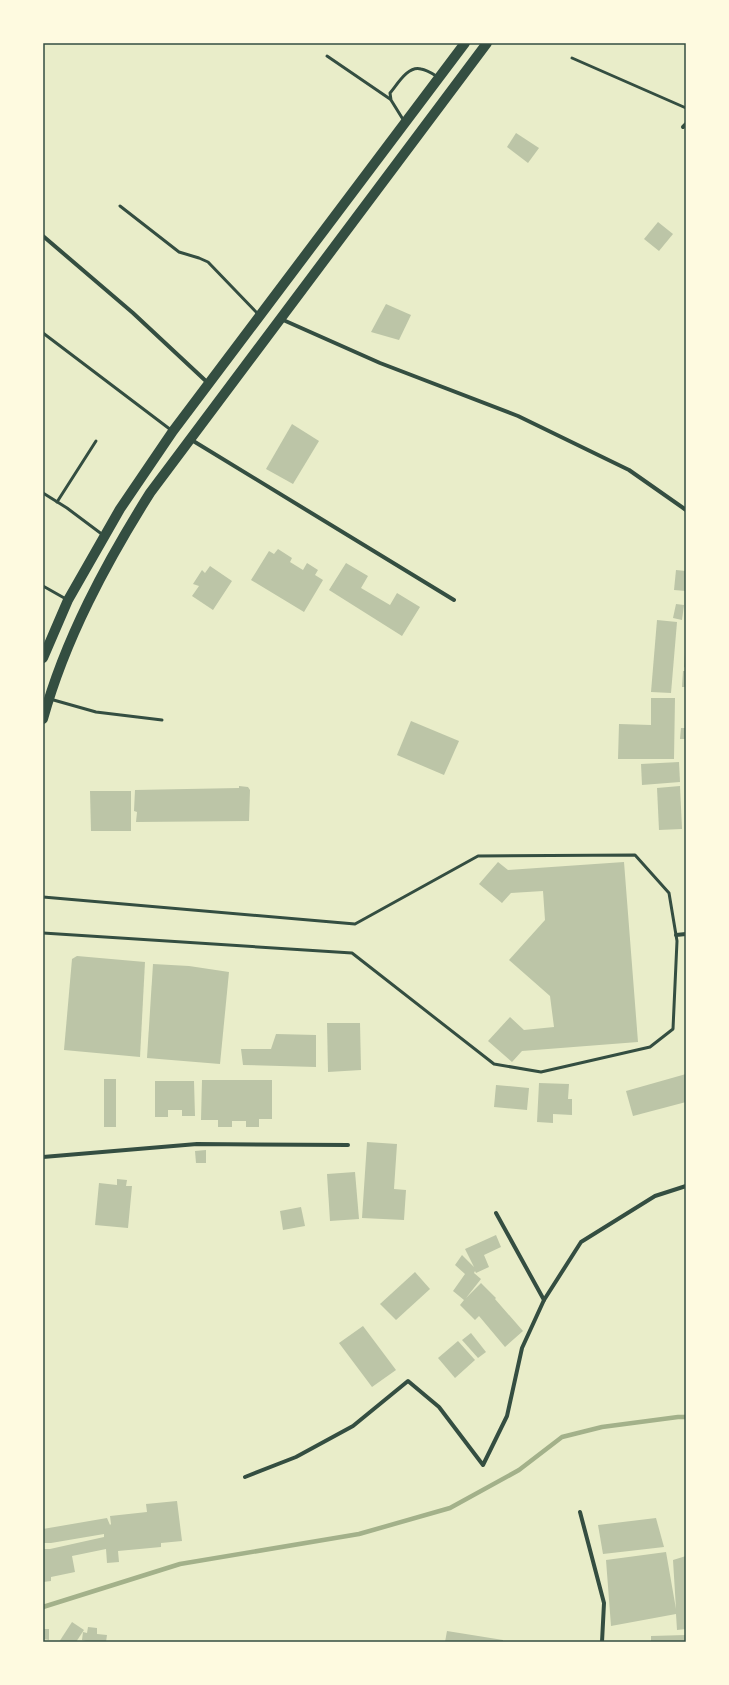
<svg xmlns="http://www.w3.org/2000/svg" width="729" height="1685" font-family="'DM Sans',sans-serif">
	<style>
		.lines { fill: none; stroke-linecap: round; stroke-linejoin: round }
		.stream { stroke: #a3b18a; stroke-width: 4.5 }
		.building { fill: #bcc5a7 }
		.service { stroke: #344e41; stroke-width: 3 }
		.minor { stroke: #344e41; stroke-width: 4 }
		.primary { stroke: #344e41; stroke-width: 10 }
		.neatline { fill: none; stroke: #344e41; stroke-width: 1.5 }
	</style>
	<rect width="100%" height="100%" fill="#e9edc9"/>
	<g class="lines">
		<polyline class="stream" points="43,1607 180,1564 359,1534 450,1508 519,1470 562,1437 602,1427 678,1417 686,1417"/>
	</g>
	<g class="building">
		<polygon points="516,133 539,148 528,163 507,147"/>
		<polygon points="658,222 673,234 659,251 644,239"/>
		<polygon points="386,304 411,315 399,340 371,332"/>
		<polygon points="292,424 319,441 293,484 266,469"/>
		<polygon points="278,549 292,558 290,562 303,570 307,563 318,570 315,575 323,580 304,612 251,580 269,551 274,554"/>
		<polygon points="346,563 368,576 361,588 390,605 397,593 420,607 402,636 329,590"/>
		<polygon points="210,566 232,581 213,610 192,596 199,586 193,584 202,570 205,573"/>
		<polygon points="676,570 686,571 686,591 674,590"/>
		<polygon points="676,604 684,605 682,620 673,618"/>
		<polygon points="657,620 677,622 671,693 651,692"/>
		<polygon points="685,653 686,653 686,668 684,667"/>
		<polygon points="683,671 686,671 686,687 682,687"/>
		<polygon points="651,698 675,698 674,759 618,759 619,724 651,725"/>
		<polygon points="411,721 459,741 444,775 397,755"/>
		<polygon points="681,728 686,728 686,739 680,739"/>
		<polygon points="679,762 680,782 642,785 641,764"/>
		<polygon points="239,786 248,787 250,790 249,821 136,822 137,812 134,811 135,790 239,788"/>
		<polygon points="680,786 682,829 659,830 657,788"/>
		<polygon points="90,791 131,791 131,831 91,831"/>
		<polygon points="498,862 508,870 624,862 638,1042 522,1051 512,1062 488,1041 510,1017 524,1030 554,1027 550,996 509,960 545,920 543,891 511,893 502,903 479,884"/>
		<polygon points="77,956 145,962 140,1057 64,1050 72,959"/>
		<polygon points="153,964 189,966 229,972 220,1064 147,1058"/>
		<polygon points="327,1023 360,1023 361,1070 328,1072"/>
		<polygon points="276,1034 316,1035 316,1067 243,1065 241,1049 271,1049"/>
		<polygon points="686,1074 686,1102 633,1116 626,1091"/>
		<rect x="104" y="1079" width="12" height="48"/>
		<polygon points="202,1080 272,1080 272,1119 259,1119 259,1127 246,1127 246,1121 232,1121 232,1127 218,1127 218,1120 201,1120"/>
		<polygon points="155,1081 194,1081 195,1116 182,1116 182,1110 168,1110 168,1117 155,1117"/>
		<polygon points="539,1083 569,1084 568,1099 572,1099 572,1115 553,1114 553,1123 537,1122"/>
		<polygon points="496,1085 529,1088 527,1110 494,1107"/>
		<polygon points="367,1142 397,1144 394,1189 406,1190 404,1220 362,1218"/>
		<polygon points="206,1150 206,1163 196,1163 195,1151"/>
		<polygon points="355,1172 359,1219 330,1221 327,1174"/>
		<polygon points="117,1179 127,1180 126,1186 132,1186 128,1228 95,1225 99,1183 117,1185"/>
		<polygon points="301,1207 305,1226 283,1230 280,1211"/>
		<polygon points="496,1235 501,1247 484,1255 489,1267 476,1273 475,1271 474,1273 481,1279 466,1298 481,1283 496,1298 495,1299 523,1331 505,1347 479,1316 475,1320 460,1305 464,1300 453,1291 465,1274 455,1265 462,1255 474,1267 465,1249"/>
		<polygon points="415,1272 430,1289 396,1320 380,1304"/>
		<polygon points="363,1326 396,1370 372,1387 339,1343"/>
		<polygon points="471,1333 486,1352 478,1358 462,1340"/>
		<polygon points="458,1341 475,1360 455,1378 438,1358"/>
		<polygon points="177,1501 182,1541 161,1543 161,1547 118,1551 119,1562 107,1563 106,1549 72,1556 75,1572 51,1577 51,1581 43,1582 43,1549 50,1549 104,1537 104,1534 51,1543 43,1543 43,1529 107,1518 110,1525 111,1524 110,1516 147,1512 146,1504"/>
		<polygon points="656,1518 664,1547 603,1554 598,1525"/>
		<polygon points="666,1552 676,1609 673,1560 686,1556 686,1629 677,1630 676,1614 611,1626 606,1560"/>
		<polygon points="72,1622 84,1630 76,1642 59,1642"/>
		<polygon points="88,1627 97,1628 97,1634 107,1635 106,1642 90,1642 82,1640 83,1632 87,1633"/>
		<polygon points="43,1629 49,1629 49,1640 43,1639"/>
		<polygon points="447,1631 503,1640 503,1642 445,1642"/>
		<polygon points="686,1635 686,1642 651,1642 651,1636"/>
	</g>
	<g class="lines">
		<g class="service">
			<polyline points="327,56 390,99"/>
			<polyline points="572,58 686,108"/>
			<path d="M404,121L391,100L390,93C397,85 408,65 421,69C427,70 433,74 438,77"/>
			<polyline points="120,206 179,252 199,258 208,262 258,314"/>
			<polyline points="43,333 171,430"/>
			<polyline points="43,493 67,508 103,535"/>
			<polyline points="57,502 96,441"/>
			<polyline points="43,586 66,599"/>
			<polyline points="50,699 96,712 162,720"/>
			<polyline points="43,897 355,924 478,856 635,855 669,893 677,941 673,1029 650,1047 541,1072 494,1064 352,953 43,933"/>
		</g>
		<g class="minor">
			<polyline points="683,127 686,124"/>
			<polyline points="43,236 133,313 208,383"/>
			<polyline points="281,319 380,363 518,416 629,470 686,510"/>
			<polyline points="190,439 454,600"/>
			<polyline points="676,935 686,934"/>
			<polyline points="43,1157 197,1144 348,1145"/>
			<polyline points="496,1213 544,1300"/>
			<polyline points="245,1477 296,1457 353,1426 408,1381 439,1407 483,1465 507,1416 522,1348 544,1300 581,1242 655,1196 686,1186"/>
			<polyline points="580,1512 604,1603 602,1642"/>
		</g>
		<g class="primary">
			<polyline points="43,658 68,600 120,509 173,431 465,43"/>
			<path d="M43,719C65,639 106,563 150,493L487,43"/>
		</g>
	</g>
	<rect width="729" height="1685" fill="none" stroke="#fefae0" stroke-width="88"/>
	<rect x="44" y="44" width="641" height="1597" class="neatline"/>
</svg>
